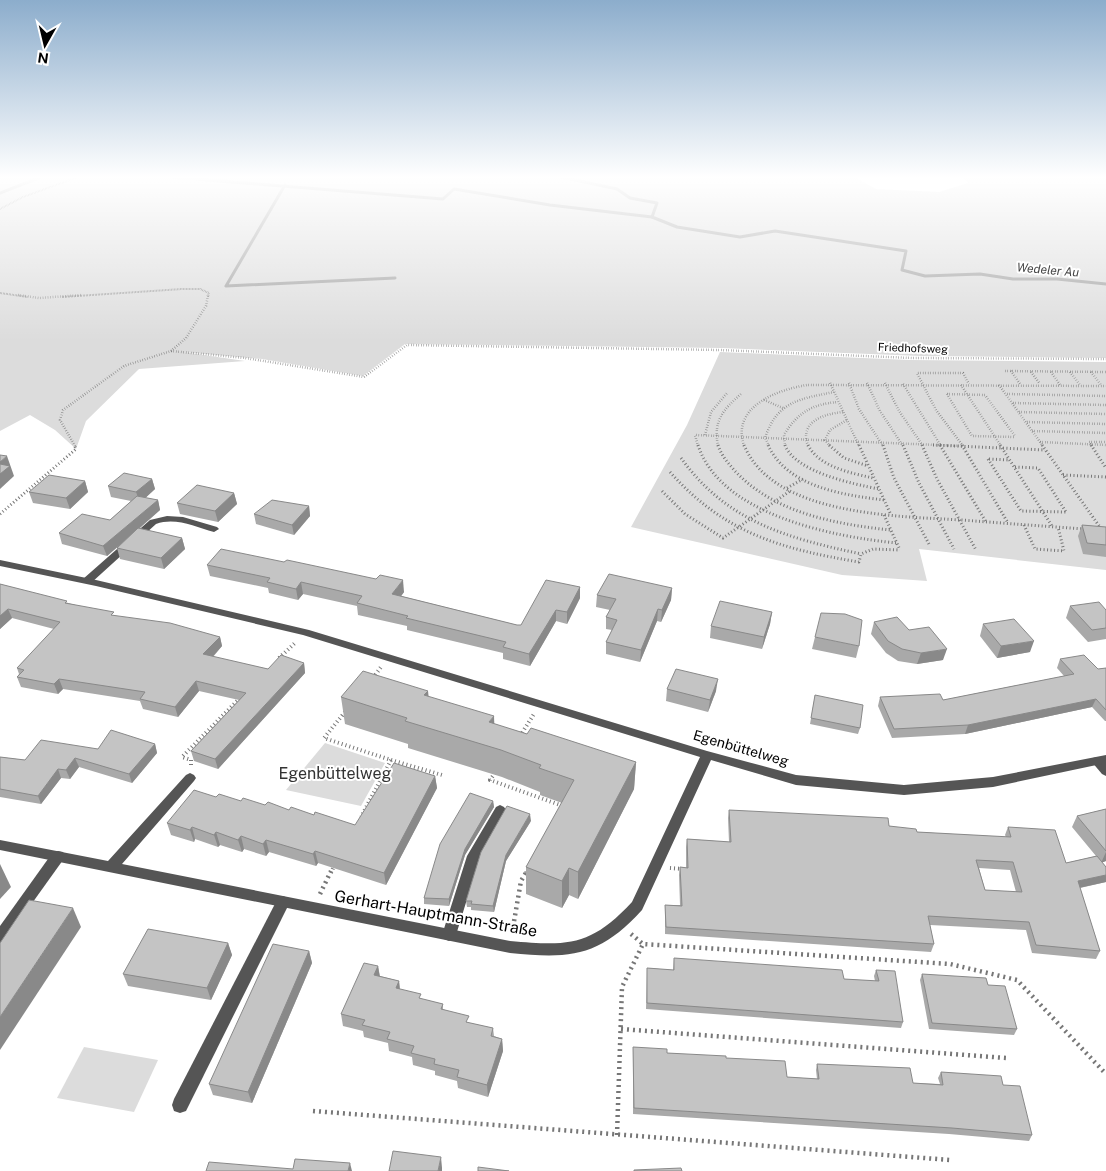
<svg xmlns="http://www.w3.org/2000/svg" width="1106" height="1171" font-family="'Public Sans',sans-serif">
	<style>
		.green { fill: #dcdcdc }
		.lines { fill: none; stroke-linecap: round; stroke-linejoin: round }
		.stream { stroke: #a3a3a3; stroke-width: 3 }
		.path-far4 { stroke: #777; stroke-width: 2; stroke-dasharray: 0.5 1; stroke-linecap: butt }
		.path-far3 { stroke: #777; stroke-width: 2.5; stroke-dasharray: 0.5 2; stroke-linecap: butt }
		.path-far2 { stroke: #777; stroke-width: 3; stroke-dasharray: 1 2.5; stroke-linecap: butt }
		.path-far1 { stroke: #777; stroke-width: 4; stroke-dasharray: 1 3; stroke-linecap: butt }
		.path { stroke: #777; stroke-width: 4.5; stroke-dasharray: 2 4; stroke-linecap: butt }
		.service { fill: #555; fill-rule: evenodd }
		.minor { fill: #555; fill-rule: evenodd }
		.wall { fill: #a9a9a9; fill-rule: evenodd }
		.shaded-wall { fill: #898989 }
		.building { fill: #c4c4c4; stroke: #898989; fill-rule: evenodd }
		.labels { text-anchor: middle; stroke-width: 4; stroke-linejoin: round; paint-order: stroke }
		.far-street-label { font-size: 11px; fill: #000; stroke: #fff }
		.far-water-label { font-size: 12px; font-style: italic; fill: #444; stroke: #fff }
		.street-label { font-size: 14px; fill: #000; stroke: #fff }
		.near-park-label { font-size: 16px; fill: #333; stroke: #fff }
		.near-street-label { font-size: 16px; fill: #000; stroke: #fff }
	</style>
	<rect width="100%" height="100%" fill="#fff"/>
	<g class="green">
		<polygon points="0,177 854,177 876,189 939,192 968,183 963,177 1106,177 1106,358 921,356 721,348 405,344 363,376 262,359 183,352 245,361 139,369 86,421 76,449 55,430 30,415 0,431"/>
		<polygon points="720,352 910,360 1106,362 1106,570 919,549 927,581 842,575 631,527 687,425"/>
		<polygon points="325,743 385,763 361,806 286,790"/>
		<polygon points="84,1047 158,1060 134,1112 57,1098"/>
	</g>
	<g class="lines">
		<g class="stream">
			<polyline points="171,177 443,199 454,189 550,205 652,217"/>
			<polyline points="561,177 617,189 630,198 657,203 652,217 677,227 740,237 775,231 906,251 902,270 925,276 980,274 1013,279 1057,279 1106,284"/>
			<polyline points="285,185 226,286 395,278"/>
			<polyline points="0,193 41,177"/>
		</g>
		<g class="path-far4">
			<polyline points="0,209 23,197 78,177"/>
			<polyline points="0,293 28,297"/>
			<polyline points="62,297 182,289 200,289 209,293 208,297"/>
		</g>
		<g class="path-far3">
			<polyline points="18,295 39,298 82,295"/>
			<polyline points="171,351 245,358 364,377 407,345 720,350 912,358 1106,359"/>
			<polyline points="1005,371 1106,372"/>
			<polyline points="1011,371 1020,384"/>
			<polyline points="1031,372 1040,384"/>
			<polyline points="1051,372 1060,385"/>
			<polyline points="1070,372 1080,385"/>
			<polyline points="1091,372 1101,385"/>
			<polyline points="830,383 859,446"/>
			<polyline points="849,383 859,409 883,446"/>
			<polyline points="867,383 880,411 903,446"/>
			<polyline points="885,383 899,411 923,446"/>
			<polyline points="903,384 941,446"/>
			<polyline points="961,385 1001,446"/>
			<polyline points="999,385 1043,446"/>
			<polyline points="947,394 972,436 1015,437"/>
			<polyline points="947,394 985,395 1015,436"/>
			<polyline points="1007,394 1106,396"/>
			<polyline points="764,400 783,408"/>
			<polyline points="1013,403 1106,405"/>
			<polyline points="1019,412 1106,414"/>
			<polyline points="1027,422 1106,424"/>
			<polyline points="1032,431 1106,433"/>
			<polyline points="705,435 711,412 727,393"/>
			<polyline points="1040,442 1106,445"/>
			<polyline points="75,446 60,420 63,410 124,366 171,351 186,338 206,306 208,295"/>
			<polyline points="698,446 695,435 962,446"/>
			<path d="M718,446C713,420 723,410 742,393"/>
			<path d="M744,446C731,407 776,390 807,385L1106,386"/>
			<path d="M769,446L765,438C777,401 800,399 834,392"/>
			<path d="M785,446L784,435C797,413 812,404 838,402"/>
			<path d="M808,446C799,422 823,414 843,412"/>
			<polyline points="830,446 825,440 830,430 847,420"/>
			<polyline points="963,446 936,410 917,373 963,373 969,384"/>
			<polyline points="1092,446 1089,442 1106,442"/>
		</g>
		<g class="path-far2">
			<path d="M698,445C720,515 834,537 897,543"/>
			<path d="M718,445C721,455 728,463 735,471C774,513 835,524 890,530"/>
			<path d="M744,445C773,516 897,516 961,520C1002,523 1042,526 1083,529"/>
			<path d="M768,445C787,487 843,495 884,500"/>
			<path d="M785,445C795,472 853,484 879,489"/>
			<path d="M808,445C819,467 851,473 873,478"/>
			<polyline points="829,445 844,458 868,466"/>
			<polyline points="859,445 891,515"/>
			<polyline points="883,445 894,478 930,546"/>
			<polyline points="903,445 919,483 954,549"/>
			<polyline points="922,445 937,479 976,550"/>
			<polyline points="933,445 1045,450"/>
			<polyline points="940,445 986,522"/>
			<polyline points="962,445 1008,523"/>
			<polyline points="1000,445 1052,526"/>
			<polyline points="1042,445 1102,530"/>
			<polyline points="1091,445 1106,468"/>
			<path d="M681,458C727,522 787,538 861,554"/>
			<polyline points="988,459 1021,511 1066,512"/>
			<polyline points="989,459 1010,460"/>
			<polyline points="1015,467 1038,468 1066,512"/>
			<path d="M670,472C724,533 781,549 859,562L861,554L873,549L900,550"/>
			<polyline points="1063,475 1106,477"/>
			<polyline points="787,488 803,479"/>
			<polyline points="662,491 685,514 723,538 790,491"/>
			<polyline points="0,514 76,449 74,445"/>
			<polyline points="884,515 900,550"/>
			<polyline points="1024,525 1035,549 1064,551 1058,527"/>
		</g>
		<g class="path-far1">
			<polyline points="279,658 296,642"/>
			<polyline points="373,678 381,667"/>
			<polyline points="345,712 324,738 391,760 361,817"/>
			<polyline points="520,736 534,714"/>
			<polyline points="391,760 442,775"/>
			<polyline points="191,765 191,760 182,757 240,698"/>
			<polyline points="495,773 490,780 563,806"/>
			<polyline points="670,868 683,869"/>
			<polyline points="331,873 334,866"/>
			<polyline points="526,873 528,870"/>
		</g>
		<g class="path">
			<polyline points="320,894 331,871"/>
			<polyline points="512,933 521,881 527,871"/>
			<polyline points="631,934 643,944 950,964 1017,980 1106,1074"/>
			<polyline points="621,1029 1006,1058"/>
			<polyline points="313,1111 950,1160"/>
			<polyline points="617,1135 622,987 643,944"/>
		</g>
		<g class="service">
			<path d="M167,516L183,517L217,527L219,529L214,532C195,527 176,517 156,524L91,583H83L82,581L83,579L150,520Z"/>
			<polygon points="1097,757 1101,758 1106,763 1106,776 1102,774 1091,761 1093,758"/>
			<polygon points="500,805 504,807 506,810 480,857 456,935 454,939 449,941 444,939 442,935 467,856 496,807"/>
			<polygon points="58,851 63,852 65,856 63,860 5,941 0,943 0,926 53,852"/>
			<polygon points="283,896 288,898 290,902 186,1111 180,1113 174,1111 172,1105 174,1099 278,898"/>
		</g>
		<path class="minor" d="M0,560L96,580L309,630L707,751L796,775L904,785L993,777L1106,755V763L993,787L904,795L796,785L711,760L642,910C599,957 571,959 510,953L0,850V840L108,861L186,775L190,773L194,775L196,778L194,781L122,864L510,941C568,946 590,947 632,902L700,757L303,635L96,586L0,566Z"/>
	</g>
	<g class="wall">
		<polygon points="152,479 155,489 145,498 158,500 160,510 139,529 182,538 185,549 164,569 120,559 117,548 129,537 107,556 62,544 59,533 110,520 131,501 111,497 108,486"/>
		<polygon points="85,481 88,492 70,509 33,503 29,492"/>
		<polygon points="234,493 237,504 218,522 180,514 177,503"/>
		<polygon points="309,506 310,516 294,535 256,524 254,514"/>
		<polygon points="1082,525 1106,527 1106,557 1083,554 1078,536"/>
		<polygon points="207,565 404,592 401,596 517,625 521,625 580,587 580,598 567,624 556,621 530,666 503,659 503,653 407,630 407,626 358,615 357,606 303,594 298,600 269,593 268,588 210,576"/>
		<polygon points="0,584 115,616 220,637 222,646 213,657 268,669 304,663 305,673 218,769 194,761 191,751 239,700 199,691 178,717 143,709 140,701 63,689 58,694 21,687 17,677 19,674 17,668 54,629 12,618 0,629"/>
		<polygon points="672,588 671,600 661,622 657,621 640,662 606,654 606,642 612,630 606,629 606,617 610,610 596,607 597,595"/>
		<polygon points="1070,606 1106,610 1106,639 1088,642 1066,618"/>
		<polygon points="772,612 770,624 762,649 710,638 711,626"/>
		<polygon points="874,622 909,630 943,660 917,664 898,661 886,653 871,634"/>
		<polygon points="983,624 1030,652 997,658 980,636"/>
		<polygon points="815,637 859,646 856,658 812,649"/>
		<polygon points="1060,659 1098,669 1106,668 1106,721 1105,721 1092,707 965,734 892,738 878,706 880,697 943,700 1064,676 1057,668"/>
		<polygon points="667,689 716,691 708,712 666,701"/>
		<polygon points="815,695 860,728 858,734 810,724"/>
		<polygon points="341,697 429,697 494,724 527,734 636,762 634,789 578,899 569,895 562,908 526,894 526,867 562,803 540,795 540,792 502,777 408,748 408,744 345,724"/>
		<polygon points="155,744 157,753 132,783 79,767 70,779 61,778 41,804 0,797 0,757 25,760 98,749"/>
		<polygon points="435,776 437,788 386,885 318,863 316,866 269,852 266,856 244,849 242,852 220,845 218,847 195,839 194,842 171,835 167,823 216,797 289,810 314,815 355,825"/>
		<polygon points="493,801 494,807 465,855 449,906 424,904 424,898"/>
		<path d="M1106,809V861L1102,862L1106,867V882L1080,888L1100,951L1096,959L1032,953L1026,930L930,925L934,944L931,952L665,934V905H680L679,875L680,867L686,868V847L687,839L729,842L728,818L729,810L889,826L917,832L1006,837L1005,835L1008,827L1066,863L1096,856L1072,827L1077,816ZM979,868L1010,870L1016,892L985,890Z"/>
		<polygon points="531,821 506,861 494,912 471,910 471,907 467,907 466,901"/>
		<polygon points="228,943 232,955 211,1000 128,986 123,974"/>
		<polygon points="309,951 312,963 252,1103 213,1095 209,1084"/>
		<polygon points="674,958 844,979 875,981 874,976 876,970 903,1022 901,1028 646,1009 647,968 673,970"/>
		<polygon points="378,966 380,976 399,981 400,989 421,999 443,1004 443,1009 469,1023 493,1028 494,1036 502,1039 503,1051 488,1097 458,1088 457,1081 435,1075 435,1071 413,1065 412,1057 389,1051 388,1043 364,1037 363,1031 343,1026 341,1014"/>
		<polygon points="922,974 988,985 1017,1029 1014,1035 929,1029 920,980"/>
		<polygon points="633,1047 667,1053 726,1058 787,1077 817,1079 816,1070 817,1064 913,1083 940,1084 938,1078 941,1072 1003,1085 1032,1135 1029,1141 949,1134 633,1114"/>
	</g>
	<g class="shaded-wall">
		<polygon points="7,456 14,476 0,489 0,462"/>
		<polygon points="152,479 155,489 140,503 136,492"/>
		<polygon points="85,481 88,492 70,509 66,498"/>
		<polygon points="234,493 237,504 218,522 215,511"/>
		<polygon points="158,500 160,510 107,556 103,546"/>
		<polygon points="309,506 310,516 294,535 292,525"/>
		<polygon points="182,538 185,549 164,569 161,558"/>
		<polygon points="403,580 404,592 394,606 392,594"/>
		<polygon points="301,582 303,594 298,600 296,589"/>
		<polygon points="580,587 580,598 567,624 567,612"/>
		<polygon points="672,588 671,600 661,622 662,610"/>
		<polygon points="8,609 12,618 0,629 0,616"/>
		<polygon points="658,609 657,621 640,662 641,650"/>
		<polygon points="556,610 556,621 530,666 529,654"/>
		<polygon points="772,612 770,624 762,649 764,637"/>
		<polygon points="220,637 222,646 206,664 203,654"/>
		<polygon points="1034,641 1030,652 997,658 1001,646"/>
		<polygon points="947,649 943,660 917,664 921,653"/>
		<polygon points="304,663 305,673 218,769 215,759"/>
		<polygon points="59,679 63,689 58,694 54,684"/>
		<polygon points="718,679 716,691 708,712 710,700"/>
		<polygon points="196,681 199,691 178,717 175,707"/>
		<polygon points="428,691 431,718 424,695"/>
		<polygon points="1096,699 1092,707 965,734 968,725"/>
		<polygon points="494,716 495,743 489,722"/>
		<polygon points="155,744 157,753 132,783 129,774"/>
		<polygon points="75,758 79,767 70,779 66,770"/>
		<polygon points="636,762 634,789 578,899 578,872"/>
		<polygon points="58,769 61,778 41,804 38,796"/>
		<polygon points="435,776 437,788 386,885 384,873"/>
		<polygon points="493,801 494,807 465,855 449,906 449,899 465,849"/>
		<polygon points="530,814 531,821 506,861 494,912 493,906 506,855"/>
		<polygon points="192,827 195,839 194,842 190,830"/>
		<polygon points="216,832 220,845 218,847 214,835"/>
		<polygon points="241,836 244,849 242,852 238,840"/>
		<polygon points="266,840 269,852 266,856 263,844"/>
		<polygon points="315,851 318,863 316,866 313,854"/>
		<polygon points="1106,852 1106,861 1101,863"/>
		<polygon points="0,864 11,887 0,899"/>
		<polygon points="569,868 569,895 562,908 562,881"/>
		<polygon points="1106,875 1106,882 1074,889 1078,881"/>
		<polygon points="73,908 81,927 0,1050 0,1017"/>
		<polygon points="228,943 232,955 211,1000 207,988"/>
		<polygon points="309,951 312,963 252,1103 248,1092"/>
		<polygon points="378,966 380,979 374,975"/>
		<polygon points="399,981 400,993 396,988"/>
		<polygon points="502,1039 503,1051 488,1097 487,1085"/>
		<polygon points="441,1157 442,1168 442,1171 438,1171"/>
		<polygon points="350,1163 352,1171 348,1171"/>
	</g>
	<g class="building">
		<polygon points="0,455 7,456 0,462"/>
		<polygon points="0,464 10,466 0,474"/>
		<polygon points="124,473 152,479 136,492 108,486"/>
		<polygon points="49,475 85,481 66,498 29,492"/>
		<polygon points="197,485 234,493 215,511 177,503"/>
		<polygon points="137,496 158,500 103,546 59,533 82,514 110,520"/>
		<polygon points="272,500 309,506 292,525 254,514"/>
		<polygon points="1082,525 1106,527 1106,545 1087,543"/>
		<polygon points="138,528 182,538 161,558 117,548"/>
		<polygon points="221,549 284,562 287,560 376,579 380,575 403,580 392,594 517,625 521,625 546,580 580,587 567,612 556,610 529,654 503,647 506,642 406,618 408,616 357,603 362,596 301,582 296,589 267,582 270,578 207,565"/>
		<polygon points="609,574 672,588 662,610 658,609 641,650 606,642 617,620 606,617 616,599 597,595"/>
		<polygon points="0,584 67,601 65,603 114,612 111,615 170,623 220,637 203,654 268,669 281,655 304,663 215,759 191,751 246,693 196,681 175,707 140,699 145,692 59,679 54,684 17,677 24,670 17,668 60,622 8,609 0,616"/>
		<polygon points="720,601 772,612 764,637 711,626"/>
		<polygon points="1099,602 1106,610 1106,628 1092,630 1070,606"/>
		<polygon points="821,613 845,614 862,620 859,646 815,637"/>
		<polygon points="897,617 909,630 929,627 947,649 921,653 902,649 888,641 874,622"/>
		<polygon points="1014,619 1034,641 1001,646 983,624"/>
		<polygon points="1084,655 1098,669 1106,668 1106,710 1096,699 968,725 894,729 880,697 940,694 943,700 1074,674 1060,659"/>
		<polygon points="676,669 718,679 710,700 667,689"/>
		<polygon points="363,671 428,691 424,695 494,716 489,722 527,734 531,728 636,762 578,872 569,868 562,881 526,867 574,780 539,768 541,765 501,750 405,721 407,718 341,697"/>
		<polygon points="815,695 863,705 860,728 811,718"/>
		<polygon points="111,730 155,744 129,774 75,758 66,770 58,769 38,796 0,789 0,757 25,760 41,740 98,749"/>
		<polygon points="394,763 435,776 384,873 315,851 313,854 266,840 263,844 241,836 238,840 216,832 214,835 192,827 190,830 167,823 194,790 216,797 219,794 241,801 243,798 265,805 268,802 289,810 291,807 314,815 315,812 355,825"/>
		<polygon points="470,793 493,801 465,849 449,899 424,898 440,844"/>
		<polygon points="507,806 530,814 506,855 493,906 471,904 472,901 466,901 481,852"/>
		<polygon points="1106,809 1106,851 1077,816"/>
		<path d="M729,810L888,818L889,826L916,829L917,832L1011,837L1008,827L1055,830L1066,863L1097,856L1106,867V875L1078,881L1100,951L1036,945L1029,922L928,916L934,944L666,927L665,905L682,906L680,867L688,868L687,839L731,842ZM976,860L1013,862L1022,892L985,890Z"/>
		<polygon points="29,900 73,908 0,1017 0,943"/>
		<polygon points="148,929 228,943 207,988 123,974"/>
		<polygon points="273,944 309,951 248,1092 209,1084"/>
		<polygon points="674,958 842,970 844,979 879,981 876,970 895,971 903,1022 647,1003 647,968 674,970"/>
		<polygon points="364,963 378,966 374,975 399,981 396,988 421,994 419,998 443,1004 441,1009 469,1016 466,1022 493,1028 491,1036 502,1039 487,1085 457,1077 459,1070 434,1064 435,1059 411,1053 414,1046 387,1039 390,1032 362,1025 365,1020 341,1014"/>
		<polygon points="922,974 986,978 988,985 1005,986 1017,1029 932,1023"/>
		<polygon points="633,1047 667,1049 667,1053 726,1056 726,1058 785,1061 787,1077 819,1079 817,1064 910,1068 913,1083 943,1085 941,1072 1001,1076 1003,1085 1020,1086 1032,1135 952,1128 634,1108"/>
		<polygon points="393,1151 441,1157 438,1171 389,1171"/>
		<polygon points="295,1159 350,1163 348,1171 206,1171 209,1162 293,1169"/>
		<polygon points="478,1167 509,1171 478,1171"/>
		<polygon points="681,1168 682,1171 634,1171 634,1170"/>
	</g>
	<linearGradient id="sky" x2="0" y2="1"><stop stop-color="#8cadcc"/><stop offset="0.52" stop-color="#fff"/><stop offset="1" stop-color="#fff" stop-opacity="0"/></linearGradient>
	<rect width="1106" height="341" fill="url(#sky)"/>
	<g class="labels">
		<g class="far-street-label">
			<text transform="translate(913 348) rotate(2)" y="4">Friedhofsweg</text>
		</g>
		<g class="far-water-label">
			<text transform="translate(1048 270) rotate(5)" y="4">Wedeler Au</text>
		</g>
		<g class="street-label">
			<text transform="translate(741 748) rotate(16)" y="5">Egenbüttelweg</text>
		</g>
		<g class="near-park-label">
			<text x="335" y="779">Egenbüttelweg</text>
		</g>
		<g class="near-street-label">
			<text transform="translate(436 913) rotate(10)" y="6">Gerhart-Hauptmann-Straße</text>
		</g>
	</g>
	<g transform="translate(45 45) rotate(188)" stroke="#ffffff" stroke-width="4" paint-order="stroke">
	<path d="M0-4L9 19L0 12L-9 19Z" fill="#000000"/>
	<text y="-8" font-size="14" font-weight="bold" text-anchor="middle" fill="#000000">N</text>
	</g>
</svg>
